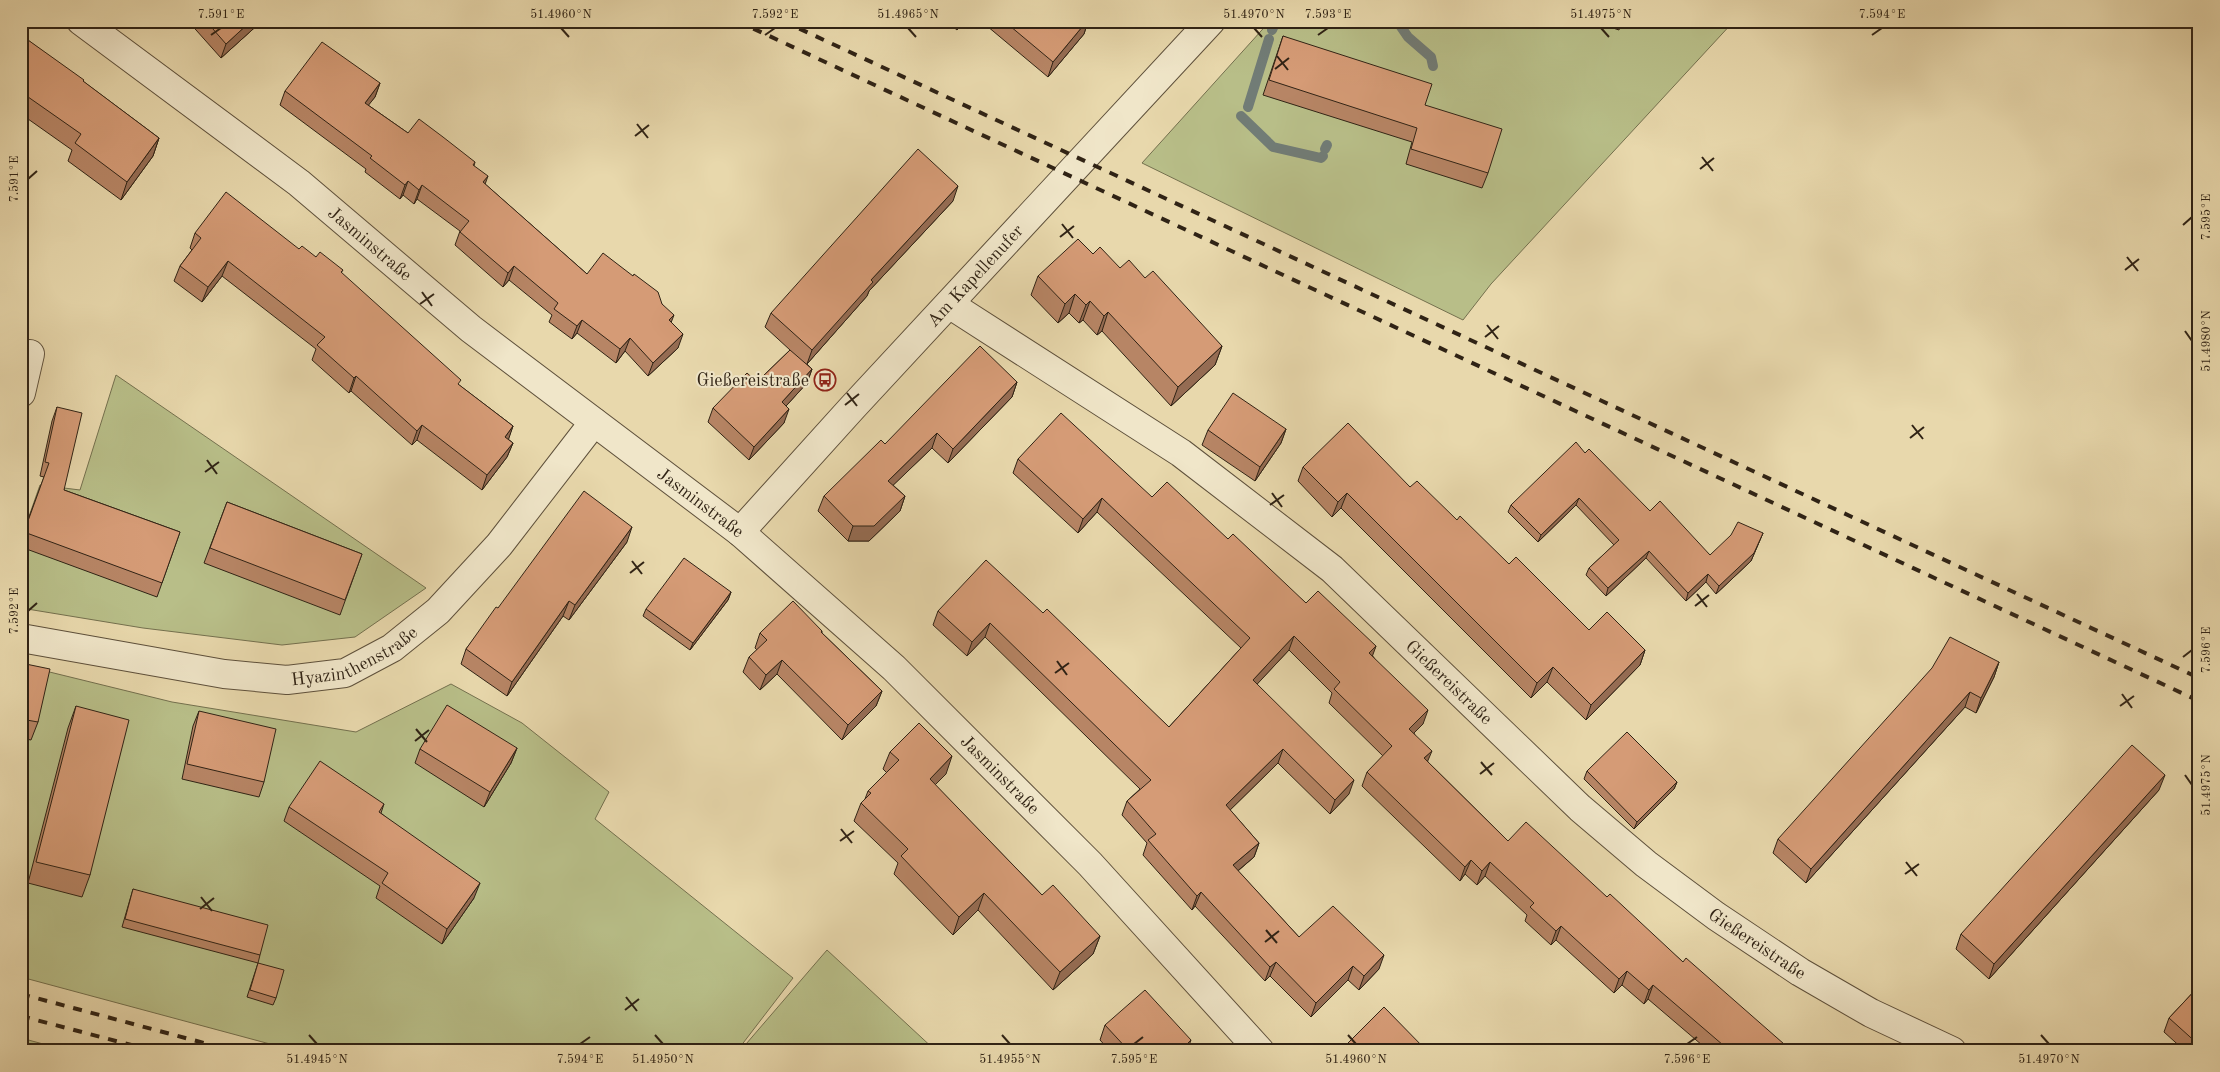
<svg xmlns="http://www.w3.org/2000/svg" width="2220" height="1072" font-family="'Old Standard TT',serif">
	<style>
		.green { fill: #b8be88; stroke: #74704e }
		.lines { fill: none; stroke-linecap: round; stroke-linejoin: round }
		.stream { stroke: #717c76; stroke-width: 10 }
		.minor-casing { stroke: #5e503b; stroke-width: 30 }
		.minor { stroke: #f0e6c9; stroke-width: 28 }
		.rail { stroke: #302315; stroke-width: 4; stroke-dasharray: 9 9; stroke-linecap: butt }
		.wall { fill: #b78565; stroke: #302315 }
		.shaded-wall { fill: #956c53; stroke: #302315 }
		.building { fill: #d59b76; stroke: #302315 }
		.ticks { fill: none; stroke: #302315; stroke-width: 2 }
		.labels { text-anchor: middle; stroke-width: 4; stroke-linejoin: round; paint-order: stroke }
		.street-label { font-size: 18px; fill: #302315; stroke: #f0e6c9 }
		.poi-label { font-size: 18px; fill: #302315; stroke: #f0e6c9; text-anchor: end }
		.neatline { fill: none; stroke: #302315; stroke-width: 2 }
		.ticks-label { font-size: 12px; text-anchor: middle; fill: #302315 }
	</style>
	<rect width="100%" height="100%" fill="#e8d8ac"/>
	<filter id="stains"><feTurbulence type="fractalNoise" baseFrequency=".004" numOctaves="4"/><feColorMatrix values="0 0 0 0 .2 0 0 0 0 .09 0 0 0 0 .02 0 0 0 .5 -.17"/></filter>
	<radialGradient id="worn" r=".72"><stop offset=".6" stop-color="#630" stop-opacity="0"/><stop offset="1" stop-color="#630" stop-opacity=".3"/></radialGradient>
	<g class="green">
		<polygon points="1270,21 1734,21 1491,284 1463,320 1142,163"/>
		<polygon points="116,375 426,588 355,637 282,645 143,628 21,608 21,539 40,485 80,490"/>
		<polygon points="21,665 172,702 356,732 451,684 522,723 609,792 595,819 793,978 737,1051 296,1051 21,977"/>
		<polygon points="827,950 936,1051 740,1051"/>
		<polygon points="21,1038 69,1051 21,1051"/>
	</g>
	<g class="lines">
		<g class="stream">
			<polyline points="1397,21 1408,37 1431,57 1433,66"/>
			<polyline points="1272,30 1276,21"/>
			<polyline points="1248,107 1269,39"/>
			<polyline points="1241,116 1273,147 1321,158 1323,156"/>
			<polyline points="1325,149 1327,145"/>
		</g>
		<g class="minor-casing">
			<g id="minor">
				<path id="s1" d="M81,21L299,183L471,329L740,532L894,668L1090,864L1260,1051"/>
				<path id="s2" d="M949,304L1181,453L1332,569L1580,808L1646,864L1716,916L1800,972L1871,1013L1952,1051"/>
				<polyline points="21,393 30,354"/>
				<path id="s3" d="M740,532L852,408L1211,21"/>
				<path id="s4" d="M21,638L224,674L287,680L345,673L392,648L438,611L499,545L594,422"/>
			</g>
		</g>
		<use href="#minor" class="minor"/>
		<g class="rail">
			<polyline points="737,21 2199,701"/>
			<polyline points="783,21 2199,678"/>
			<polyline points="21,994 234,1051"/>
			<polyline points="21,1016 154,1051"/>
		</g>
	</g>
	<g class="wall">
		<polygon points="188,21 262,21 221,58"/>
		<polygon points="946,21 964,21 957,30"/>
		<polygon points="981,21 1088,21 1084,34 1048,77"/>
		<polygon points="1592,21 1622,21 1619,30"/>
		<polygon points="21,35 159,138 153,156 121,200 68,161 72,150 21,114"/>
		<polygon points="1283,36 1425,105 1488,173 1482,188 1406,164 1412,142 1263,95"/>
		<polygon points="380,83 375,97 368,105 408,133 475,162 474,166 485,184 587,274 662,304 671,323 678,348 648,376 625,351 616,363 577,333 572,339 549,322 552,315 509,280 503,287 455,245 460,231 417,199 414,204 403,195 400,199 365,172 366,169 280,105 285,91"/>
		<polygon points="953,201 869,291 867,296 807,364 812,369 807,383 786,406 784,423 749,460 708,422 713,408 757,382 790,350 765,327 771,313"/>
		<polygon points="195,233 299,249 343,270 341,273 459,385 513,426 508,439 513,443 507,457 482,490 417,440 412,445 351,391 349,393 312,360 316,349 222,276 202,302 174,281 180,266 192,250 190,248"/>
		<polygon points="1093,254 1120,268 1145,278 1222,346 1215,365 1171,406 1102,331 1097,335 1083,320 1079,323 1069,313 1058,323 1031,295 1038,276"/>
		<polygon points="1017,382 1012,397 948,463 932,448 893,485 905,496 900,511 869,541 848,541 818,511 824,496 885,444"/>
		<polygon points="57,407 64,490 180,532 157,597 21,547 21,539 44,477 40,476 52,421"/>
		<polygon points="1286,429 1281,443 1255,481 1202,445 1208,430"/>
		<polygon points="1585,453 1650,511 1710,555 1763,533 1751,561 1716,594 1706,582 1686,601 1646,558 1606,596 1586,575 1589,568 1614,545 1576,505 1538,542 1508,512 1511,505"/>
		<polygon points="1018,459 1152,497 1228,539 1306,603 1376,646 1372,655 1423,724 1414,733 1428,762 1508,841 1607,897 1683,962 1792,1051 1709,1051 1648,999 1644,1004 1622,985 1614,993 1556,940 1551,945 1525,921 1527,915 1485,876 1477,885 1465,874 1460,881 1362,786 1367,772 1383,756 1329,703 1332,693 1289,650 1257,684 1349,794 1330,814 1278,763 1230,810 1259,843 1254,857 1238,871 1299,937 1379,969 1359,990 1348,980 1311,1017 1270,976 1265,981 1195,906 1192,910 1143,855 1147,843 1122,815 1127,801 1140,789 985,637 967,656 933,625 938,611 1043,613 1169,727 1241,648 1097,512 1078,533 1013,473"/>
		<polygon points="1303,467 1410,487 1457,520 1509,564 1589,630 1645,650 1640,665 1586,720 1547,682 1531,698 1341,508 1332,517 1298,481"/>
		<polygon points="227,502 362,554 340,615 204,563"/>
		<polygon points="627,542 569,620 563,616 507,696 461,664 466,649 498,608"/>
		<polygon points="731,592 728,600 690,650 643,616 646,609"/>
		<polygon points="822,631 822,633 882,691 876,706 842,740 777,674 760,690 743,672 749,657 757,650 755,648 760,633"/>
		<polygon points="1999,662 1994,677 1976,713 1965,707 1806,883 1773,853 1778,839"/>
		<polygon points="21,663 38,722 31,740 21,738"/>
		<polygon points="76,706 90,875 82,897 28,883 68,728"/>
		<polygon points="199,711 264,782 259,797 182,779 193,726"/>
		<polygon points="517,748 511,763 484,807 415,763 420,749"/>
		<polygon points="890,752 946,774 935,785 1042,895 1100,936 1093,954 1053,990 978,910 953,935 894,874 898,863 854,821 861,803 865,799 868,791 887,773 883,769"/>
		<polygon points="1587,771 1677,782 1674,789 1634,829 1584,779"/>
		<polygon points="2159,790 1989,979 1956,949 1961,934"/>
		<polygon points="384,804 381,813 474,898 442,944 376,898 380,886 284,821 289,807"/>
		<polygon points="133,889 260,955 258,963 122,927"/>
		<polygon points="258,963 276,998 273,1005 247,997"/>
		<polygon points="2199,986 2199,1051 2185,1051 2164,1032 2169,1018"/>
		<polygon points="1105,1025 1187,1051 1110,1051 1100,1040"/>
		<polygon points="1347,1044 1427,1051 1345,1051"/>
	</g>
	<g class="shaded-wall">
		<polygon points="251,21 262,21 221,58 226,44"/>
		<polygon points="960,21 964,21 957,30"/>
		<polygon points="1087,21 1088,21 1084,34 1048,77 1053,62"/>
		<polygon points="380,83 375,97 360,116 365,103"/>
		<polygon points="159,138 153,156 121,200 127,182"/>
		<polygon points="488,176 483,190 483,182"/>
		<polygon points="408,181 403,195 400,199 405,185"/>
		<polygon points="422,185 417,199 414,204 419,190"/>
		<polygon points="958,186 953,201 869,291 867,296 807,364 812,350 871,280"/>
		<polygon points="228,261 222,276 202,302 208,287"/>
		<polygon points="514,266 509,280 503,287 508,273"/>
		<polygon points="1075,294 1069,313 1058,323 1065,304"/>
		<polygon points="1090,301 1083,320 1079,323 1086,305"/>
		<polygon points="1108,312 1102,331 1097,335 1104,316"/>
		<polygon points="674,315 669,328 669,320"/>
		<polygon points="582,320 577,333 572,339 577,326"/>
		<polygon points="683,334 678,348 648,376 653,363"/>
		<polygon points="630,338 625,351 616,363 620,349"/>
		<polygon points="1222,346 1215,365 1171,406 1178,387"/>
		<polygon points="812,369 807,383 777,416 782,402"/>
		<polygon points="356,376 351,391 349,393 354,378"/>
		<polygon points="1017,382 1012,397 948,463 953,449"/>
		<polygon points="789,409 784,423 749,460 754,447"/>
		<polygon points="422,425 417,440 412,445 417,431"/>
		<polygon points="513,426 508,441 505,437"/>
		<polygon points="1286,429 1281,443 1255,481 1260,467"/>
		<polygon points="937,433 932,448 883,495 888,481"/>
		<polygon points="513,443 507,457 482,490 487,475"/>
		<polygon points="1347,493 1341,508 1332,517 1338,502"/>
		<polygon points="905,496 900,511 869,541 848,541 853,526"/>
		<polygon points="1102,498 1097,512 1078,533 1083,519"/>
		<polygon points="1579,498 1576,505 1538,542 1541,535"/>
		<polygon points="632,527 627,542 569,620 575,605"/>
		<polygon points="1763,533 1751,561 1716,594 1719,586"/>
		<polygon points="1649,551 1646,558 1606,596 1608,588"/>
		<polygon points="1708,574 1706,582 1686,601 1688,593"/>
		<polygon points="731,592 728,600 690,650 693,643"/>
		<polygon points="569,601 563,616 507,696 512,682"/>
		<polygon points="990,623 985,637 967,656 972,642"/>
		<polygon points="1294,636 1289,650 1248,694 1253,680"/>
		<polygon points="1376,646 1371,660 1369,653"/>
		<polygon points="1645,650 1640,665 1586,720 1591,705"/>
		<polygon points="782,660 777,674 760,690 766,675"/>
		<polygon points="1999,662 1994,677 1976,713 1981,698"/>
		<polygon points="1553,667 1547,682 1531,698 1537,683"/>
		<polygon points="882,691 876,706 842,740 848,725"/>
		<polygon points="1970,692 1965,707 1806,883 1811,869"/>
		<polygon points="1428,710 1423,724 1404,743 1409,729"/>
		<polygon points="517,748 511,763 484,807 490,792"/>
		<polygon points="1283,749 1278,763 1221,819 1226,805"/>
		<polygon points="1432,751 1426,765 1424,758"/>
		<polygon points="952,756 946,774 923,797 930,779"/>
		<polygon points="2165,775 2159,790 1989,979 1994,964"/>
		<polygon points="1354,780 1349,794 1330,814 1335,800"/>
		<polygon points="1677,782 1674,789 1634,829 1637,822"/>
		<polygon points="1259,843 1254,857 1228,879 1233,865"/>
		<polygon points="1471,860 1465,874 1460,881 1465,867"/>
		<polygon points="1490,862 1485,876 1477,885 1482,871"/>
		<polygon points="480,883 474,898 442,944 447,929"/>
		<polygon points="1201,892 1195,906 1192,910 1197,896"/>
		<polygon points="984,893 978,910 953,935 959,917"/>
		<polygon points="1561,926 1556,940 1551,945 1556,931"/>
		<polygon points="1100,936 1093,954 1053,990 1060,972"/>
		<polygon points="1384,955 1379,969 1359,990 1364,976"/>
		<polygon points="1276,962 1270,976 1265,981 1270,967"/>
		<polygon points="1353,966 1348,980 1311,1017 1316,1003"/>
		<polygon points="1627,971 1622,985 1614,993 1619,979"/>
		<polygon points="1653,985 1648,999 1644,1004 1649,990"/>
		<polygon points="1191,1040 1187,1051 1180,1051"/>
	</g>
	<g class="building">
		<polygon points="206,21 251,21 226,44"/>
		<polygon points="1004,21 1087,21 1053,62"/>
		<polygon points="21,35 84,80 83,81 159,138 127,182 75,143 81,134 21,92"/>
		<polygon points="1283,36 1432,84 1425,105 1502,129 1488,173 1411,149 1417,128 1269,80"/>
		<polygon points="322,42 380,83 365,103 408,133 419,119 443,137 475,162 473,165 488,176 483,182 587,274 603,253 633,276 634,274 658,292 662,304 674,315 669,320 683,334 653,363 630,338 620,349 582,320 577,326 554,309 558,303 514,266 508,273 460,232 469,221 422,185 419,190 408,181 405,185 370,158 372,156 285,91"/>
		<polygon points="918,149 958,186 871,280 873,282 812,350 771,313"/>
		<polygon points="226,192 299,249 302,246 316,257 320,252 343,270 341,272 461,380 458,384 513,426 505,437 513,443 487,475 422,425 417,431 356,376 354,378 317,345 325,337 228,261 208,287 180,266 201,238 195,233"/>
		<polygon points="1078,239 1093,254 1100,247 1120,268 1129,260 1145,278 1153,271 1222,346 1178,387 1108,312 1104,316 1090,301 1086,305 1075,294 1065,304 1038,276"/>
		<polygon points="980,346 1017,382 953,449 937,433 888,481 905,496 874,526 853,526 824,496 881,440 885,444"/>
		<polygon points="790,350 812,369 782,402 789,409 754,447 713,408 747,373 757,382"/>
		<polygon points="1233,393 1286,429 1260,467 1208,430"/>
		<polygon points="57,407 82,413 64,490 180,532 162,583 24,532 49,463 45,462"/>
		<polygon points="1061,413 1152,497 1167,482 1228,539 1233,534 1306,603 1318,591 1376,646 1369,653 1428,710 1409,729 1432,751 1424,758 1508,841 1526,822 1607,897 1610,894 1683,962 1686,958 1792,1051 1730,1051 1653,985 1649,990 1627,971 1619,979 1561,926 1556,931 1530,907 1534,903 1490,862 1482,871 1471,860 1465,867 1367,772 1392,746 1334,689 1340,682 1294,636 1253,680 1354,780 1335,800 1283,749 1226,805 1259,843 1233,865 1299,937 1333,906 1384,955 1364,976 1353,966 1316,1003 1276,962 1270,967 1201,892 1197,896 1148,840 1156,834 1127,801 1151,780 990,623 972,642 938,611 986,560 1043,613 1047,609 1169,727 1250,638 1102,498 1083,519 1018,459"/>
		<polygon points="1348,423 1410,487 1417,481 1457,520 1460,516 1509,564 1516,557 1589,630 1607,612 1645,650 1591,705 1553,667 1537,683 1347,493 1338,502 1303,467"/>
		<polygon points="1576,442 1585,453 1589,449 1650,511 1660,501 1710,555 1731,535 1738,522 1763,533 1754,553 1719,586 1708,574 1688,593 1649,551 1608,588 1589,568 1619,540 1579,498 1541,535 1511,505"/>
		<polygon points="584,491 632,527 575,605 569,601 512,682 466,649 496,607 498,608"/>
		<polygon points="227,502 362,554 345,600 210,548"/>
		<polygon points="684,558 731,592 693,643 646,609"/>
		<polygon points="793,601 822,631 821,632 882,691 848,725 782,660 766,675 749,657 767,640 760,633"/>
		<polygon points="1950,637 1999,662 1981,698 1970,692 1811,869 1778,839 1932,668"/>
		<polygon points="21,663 50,669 38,722 21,719"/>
		<polygon points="447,705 517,748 490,792 420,749"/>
		<polygon points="76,706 129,720 90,875 36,862"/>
		<polygon points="199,711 276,729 264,782 187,764"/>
		<polygon points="919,723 952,756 930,779 1042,895 1053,885 1100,936 1060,972 984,893 959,917 901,856 908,849 861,803 871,793 868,791 899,760 890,752"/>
		<polygon points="1627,732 1677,782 1637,822 1587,771"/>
		<polygon points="2132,745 2165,775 1994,964 1961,934"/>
		<polygon points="320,761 384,804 379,812 480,883 447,929 382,883 388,873 289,807"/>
		<polygon points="133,889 268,925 260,955 125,919"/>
		<polygon points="258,963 284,970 276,998 250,990"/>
		<polygon points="2199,986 2199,1045 2169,1018"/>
		<polygon points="1145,990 1191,1040 1180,1051 1129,1051 1105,1025"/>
		<polygon points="1384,1007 1427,1051 1354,1051 1347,1044"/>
	</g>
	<path class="ticks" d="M561,28L569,37M908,28L916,37M1254,28L1262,37M1601,28L1609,37M211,35L221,28M765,35L775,28M1318,35L1328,28M1872,35L1882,28M1277,56L1288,70M1275,69L1289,58M637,124L648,138M635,136L649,125M1702,157L1713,171M1700,169L1714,158M28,179L37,171M1062,224L1073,238M2183,225L2192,217M1060,237L1074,226M2127,257L2138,271M2125,270L2139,259M422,292L432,306M420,304L434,294M1487,325L1498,339M2185,331L2192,341M1485,337L1499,326M847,393L857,406M845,405L859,394M1912,425L1923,439M1910,438L1924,427M207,460L217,474M205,472L219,462M1272,493L1282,507M1270,505L1284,495M632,561L642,574M630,573L644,562M1697,594L1707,607M1695,606L1709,595M28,611L37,603M2183,657L2192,650M1057,661L1067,675M1055,673L1069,663M2122,694L2132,708M2120,706L2134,696M416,729L427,742M415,741L429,730M1481,762L1492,775M1480,774L1494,763M2185,775L2192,785M841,829L852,843M840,841L854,831M1906,862L1917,876M1905,874L1919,864M201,897L212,911M200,909L214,898M1266,930L1277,943M1265,942L1279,931M626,997L637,1011M625,1010L639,999M309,1035L317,1044M655,1035L663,1044M1002,1035L1010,1044M1348,1035L1356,1044M2041,1035L2049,1044M580,1044L590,1037M1134,1044L1143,1037M1687,1044L1697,1037"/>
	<defs>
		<g id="bus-ring" transform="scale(1.125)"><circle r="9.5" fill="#f0e6c9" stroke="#8f2418" stroke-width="1.5"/><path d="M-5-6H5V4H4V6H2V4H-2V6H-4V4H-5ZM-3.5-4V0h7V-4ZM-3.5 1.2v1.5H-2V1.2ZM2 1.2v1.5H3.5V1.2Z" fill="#8f2418"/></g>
	</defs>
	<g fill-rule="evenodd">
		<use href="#bus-ring" x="825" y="380"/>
	</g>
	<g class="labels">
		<g class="street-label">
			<text dy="6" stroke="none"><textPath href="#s1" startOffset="365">Jasminstraße</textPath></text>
			<text dy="6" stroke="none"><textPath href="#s3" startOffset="348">Am Kapellenufer</textPath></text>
			<text dy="6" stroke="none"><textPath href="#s1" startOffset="785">Jasminstraße</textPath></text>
			<text dy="6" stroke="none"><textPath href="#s4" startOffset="342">Hyazinthenstraße</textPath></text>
			<text dy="6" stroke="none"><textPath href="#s2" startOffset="629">Gießereistraße</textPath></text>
			<text dy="6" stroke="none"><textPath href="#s1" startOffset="1190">Jasminstraße</textPath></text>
			<text dy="6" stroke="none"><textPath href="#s2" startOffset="1034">Gießereistraße</textPath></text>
		</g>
		<g class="poi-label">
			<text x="809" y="386">Gießereistraße</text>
		</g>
	</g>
	<rect width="2220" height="1072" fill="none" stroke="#e8d8ac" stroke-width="55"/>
	<rect x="28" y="28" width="2164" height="1016" class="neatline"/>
	<g class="ticks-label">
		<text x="221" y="18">7.591°E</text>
		<text x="561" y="18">51.4960°N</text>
		<text x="775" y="18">7.592°E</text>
		<text x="908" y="18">51.4965°N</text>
		<text x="1254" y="18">51.4970°N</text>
		<text x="1328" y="18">7.593°E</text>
		<text x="1601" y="18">51.4975°N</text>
		<text x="1882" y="18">7.594°E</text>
		<text transform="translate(14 179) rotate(-90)" y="4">7.591°E</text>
		<text transform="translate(2206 217) rotate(-90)" y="4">7.595°E</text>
		<text transform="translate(2206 341) rotate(-90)" y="4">51.4980°N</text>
		<text transform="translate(14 611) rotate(-90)" y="4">7.592°E</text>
		<text transform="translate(2206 650) rotate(-90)" y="4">7.596°E</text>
		<text transform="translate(2206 785) rotate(-90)" y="4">51.4975°N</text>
		<text x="317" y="1063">51.4945°N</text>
		<text x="580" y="1063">7.594°E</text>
		<text x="663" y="1063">51.4950°N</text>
		<text x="1010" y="1063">51.4955°N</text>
		<text x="1134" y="1063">7.595°E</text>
		<text x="1356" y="1063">51.4960°N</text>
		<text x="1687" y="1063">7.596°E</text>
		<text x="2049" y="1063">51.4970°N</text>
	</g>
	<rect width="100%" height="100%" filter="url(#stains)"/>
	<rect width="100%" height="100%" fill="url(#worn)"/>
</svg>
